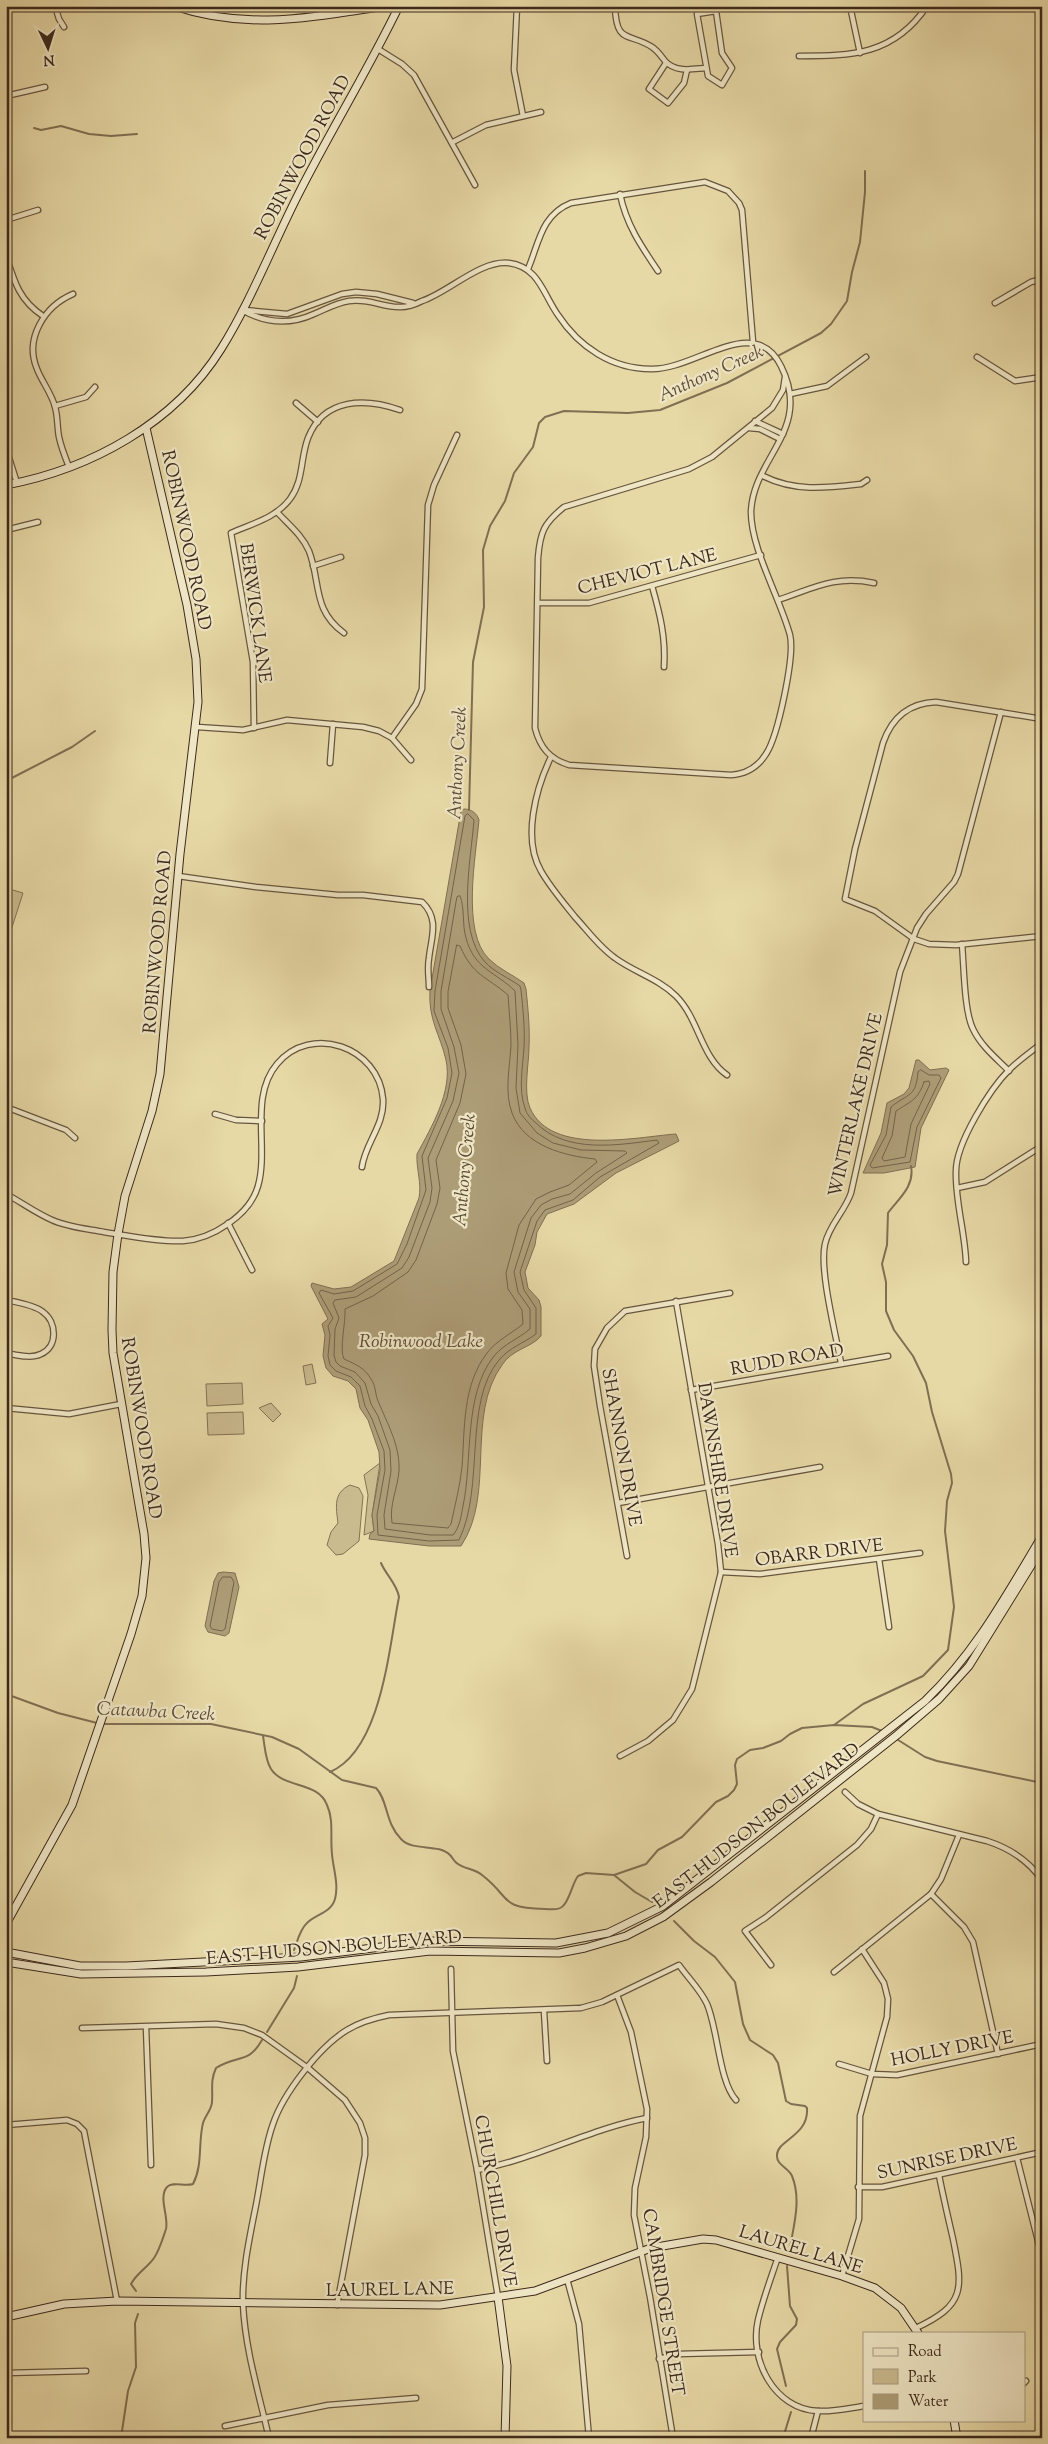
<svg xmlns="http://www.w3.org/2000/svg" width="1048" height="2444" font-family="'Sorts Mill Goudy',serif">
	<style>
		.green { fill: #cabb8f; stroke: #837256 }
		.water { fill: #ad9d77; stroke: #806f53 }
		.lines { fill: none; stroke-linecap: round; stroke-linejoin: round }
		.shore { stroke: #74634a; stroke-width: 1 }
		.stream { stroke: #806f53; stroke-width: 2 }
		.street-casing { stroke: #67553e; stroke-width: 7 }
		.secondary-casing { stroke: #3c291c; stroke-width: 9 }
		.street { stroke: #efe6c5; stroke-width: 4.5 }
		.secondary { stroke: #efe6c5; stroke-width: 7 }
		.labels { text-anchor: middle; stroke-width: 4.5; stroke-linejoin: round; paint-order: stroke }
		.street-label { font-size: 18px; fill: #3c291c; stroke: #efe6c5 }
		.water-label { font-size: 19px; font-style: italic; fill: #5e4c37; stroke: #efe6c5 }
	</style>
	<rect width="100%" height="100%" fill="#e7d9a6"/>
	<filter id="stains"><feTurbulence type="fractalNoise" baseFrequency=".004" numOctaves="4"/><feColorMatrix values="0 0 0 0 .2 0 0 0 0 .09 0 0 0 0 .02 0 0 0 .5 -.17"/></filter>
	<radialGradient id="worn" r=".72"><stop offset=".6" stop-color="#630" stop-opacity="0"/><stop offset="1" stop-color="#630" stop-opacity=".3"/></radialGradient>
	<g class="green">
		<polygon points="6,888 23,893 6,946"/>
		<polygon points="312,1364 316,1383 306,1385 303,1366"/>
		<polygon points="242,1383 243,1404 207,1406 206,1384"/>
		<polygon points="271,1403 281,1414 273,1422 259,1408"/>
		<polygon points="243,1412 244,1434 208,1435 207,1413"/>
		<polygon points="380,1463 372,1515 374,1531 364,1535 368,1495 364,1475"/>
		<path d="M350,1485L359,1488L363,1496L359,1541L343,1554L336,1555L327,1545L331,1532L338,1523C336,1507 333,1493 350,1485Z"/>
	</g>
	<g class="water">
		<path d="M464,809C471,809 477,813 479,820C476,856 461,932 489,959C499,969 513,975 524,983L526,989C528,1008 530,1028 529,1047C529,1063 523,1092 530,1108C551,1156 636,1137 676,1134L679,1141L616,1173L574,1204L547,1214L537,1232L535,1245L525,1272L528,1288L539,1300L541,1307V1336C531,1348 512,1349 502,1365C465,1416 496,1494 461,1546H429L369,1539L370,1534L374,1531L372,1515L380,1470L379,1452L368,1420L360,1408L356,1389L348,1381L333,1376L326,1368L323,1356L325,1335L322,1324L328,1319L311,1286L312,1283L334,1289L351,1287L394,1261L419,1198C422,1183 416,1169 417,1154C431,1128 453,1091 446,1060C440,1034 428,1020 430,990L461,811Z"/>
		<polygon points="916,1060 919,1060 930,1070 946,1068 949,1070 921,1128 915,1167 884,1173 863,1173 881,1133 887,1103 904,1094 909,1088"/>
		<polygon points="223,1572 235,1573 239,1587 229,1633 225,1636 208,1632 205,1626 214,1581 218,1573"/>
	</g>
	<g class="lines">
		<g class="shore">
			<path d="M468,814L474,820C471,860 456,930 485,962C494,972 509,978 520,986L521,990C523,1009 525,1028 524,1047C523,1066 518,1090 525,1108C526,1114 532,1120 536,1123C567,1154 618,1145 657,1140L659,1143L600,1177L573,1200L545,1210L537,1221L520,1272L524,1290L536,1308V1334C524,1343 510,1347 499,1360C463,1403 485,1487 459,1540L429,1541L378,1535L377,1515L385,1470L384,1451L372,1419L365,1406L360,1386L351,1377L336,1371L330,1365L328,1356L330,1335L328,1326L333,1318L319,1293L321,1290L334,1294L353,1291L397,1264L407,1244L426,1190L422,1156L447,1098L452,1073L448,1048L434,1011L435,991L465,816Z"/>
			<path d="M460,896C465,908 462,925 466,938C474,969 496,972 515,991L518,1045L516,1088L520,1113L537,1133L553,1143L581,1150L625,1151L627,1153L596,1173L570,1194L552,1199L541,1205L531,1218L514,1272L518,1292L530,1309V1329C518,1339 504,1344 494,1356C463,1395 473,1460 463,1506C461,1516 460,1527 453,1535H430L385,1529L384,1515L391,1471L390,1450L378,1416L371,1404L365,1383L355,1372L340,1366L336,1362L334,1355L335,1329L339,1318L333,1303L335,1300L356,1297L402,1268L409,1257L430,1202L432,1188L428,1158L453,1101L459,1073L454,1047L441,1009V991L456,902L457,897Z"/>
			<path d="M457,945L460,946C473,976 486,976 508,995C509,1011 511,1028 511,1045C510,1066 504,1092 512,1113C524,1146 565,1156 595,1159L597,1162L569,1185L550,1192L536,1199L519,1225L506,1273L508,1289L522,1310L523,1324C511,1334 497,1340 487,1353C462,1386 465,1428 462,1467C460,1486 455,1505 451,1524L448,1528L392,1523C389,1504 398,1488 399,1470C400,1445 387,1423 378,1401C375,1394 376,1386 371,1379C365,1368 355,1364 344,1359C339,1350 346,1321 345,1309L373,1296L408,1272L416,1260L437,1204L440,1188L436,1160L460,1103L466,1074L461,1045L448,1008V992Z"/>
			<path d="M921,1070L929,1075H939L941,1078L917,1127L910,1162L872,1168L870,1165L886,1135L891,1107C908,1093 916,1098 918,1072Z"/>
			<path d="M924,1082L929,1081L930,1084L911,1124L905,1157L884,1161L882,1158L892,1136L896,1111C911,1101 918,1100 924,1082Z"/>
			<polygon points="223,1577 231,1577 234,1582 225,1629 222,1631 212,1629 210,1626 219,1582"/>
		</g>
		<g class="stream">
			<polyline points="34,128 41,130 61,126 89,134 111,136 137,134"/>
			<polyline points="6,781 72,747 95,731"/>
			<polyline points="469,810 473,662 484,607 483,550 490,526 505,501 514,473 533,447 539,423 545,417 564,411 628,413 660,410 727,383 821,333 831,324 847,301 852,272 860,242 865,192 865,171"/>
			<path d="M6,1694L58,1713L101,1724H211L272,1737L299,1749L342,1780L376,1788C388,1800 385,1823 401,1839C413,1852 438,1843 450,1855C453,1858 454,1862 458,1864C465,1869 475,1869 482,1875C512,1898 498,1908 545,1909C550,1909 559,1911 563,1906C570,1899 572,1884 578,1876L586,1873L614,1875L646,1864L658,1850L682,1837L716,1802L728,1796L734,1790L737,1784L735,1765L737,1759L750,1750L763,1748L781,1741L790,1734L802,1728L834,1725L872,1727L882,1731"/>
			<path d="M834,1725L863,1704L923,1676L948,1650L954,1607L945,1531L947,1501L952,1483L951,1474L932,1412L926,1383L913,1356L894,1330L886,1311V1282L882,1264L887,1245L888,1213C898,1199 915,1187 911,1166"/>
			<path d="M263,1736C265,1747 265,1759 271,1769C284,1789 318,1781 327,1805C334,1820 330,1837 332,1854C333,1868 339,1884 335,1899C331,1913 316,1914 307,1923C300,1929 297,1942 294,1950"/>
			<polyline points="895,1738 925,1757 937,1761 1042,1783"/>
			<path d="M330,1772C382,1750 389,1646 399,1597C397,1584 386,1575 381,1563"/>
			<polyline points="614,1875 635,1892 652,1902"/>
			<path d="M674,1921L694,1941L715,1957L735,1982L743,2024L750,2040L773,2055L778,2063L786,2101L791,2104L805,2106L807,2108C809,2136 777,2140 777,2155C776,2165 789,2168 792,2176C802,2200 793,2228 789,2253"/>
			<polyline points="267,2032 294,1988 297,1976"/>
			<path d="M136,2291L131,2284C137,2273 147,2268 154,2258C159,2251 163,2238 166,2229C169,2217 158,2197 167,2187C173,2181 185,2187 193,2184C203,2165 198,2143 203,2123C205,2116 212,2109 212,2102C213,2089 210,2081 216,2068C237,2054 248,2065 262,2040"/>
			<polyline points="786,2386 777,2349 780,2342 796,2325 797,2319 790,2306 787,2266"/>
			<polyline points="121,2438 128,2391 136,2367 135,2323 138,2314"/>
			<polyline points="783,2438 791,2412"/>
		</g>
		<g class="street-casing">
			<g id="street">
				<polyline points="55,6 59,19 64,27"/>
				<polyline points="517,6 514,70 523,116"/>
				<path d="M615,6C616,45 629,32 652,47C658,51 661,56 665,61C676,73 692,69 706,68"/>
				<polyline points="850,6 860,53"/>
				<polygon points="716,11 722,53 732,68 722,85 708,76 697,14"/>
				<polyline points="378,49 402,64 414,75 475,185"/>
				<path d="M799,56C852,56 894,55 927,6"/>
				<polyline points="666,63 649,89 668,103 684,83 687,70"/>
				<polyline points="6,96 45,87"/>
				<polyline points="6,115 6,119"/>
				<polyline points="453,142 486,125 541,112"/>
				<path d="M620,194C626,224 641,246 658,271"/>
				<polyline points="6,220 38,210"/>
				<path d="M6,255C14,281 19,300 43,316"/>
				<path d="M528,269C539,243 541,215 571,203L705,182L728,191L739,203L742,210L753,342"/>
				<polyline points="995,303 1031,282 1042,279"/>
				<path d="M242,310C265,323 290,325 314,314C326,309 336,303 349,301C370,298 383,308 401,307C408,307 416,304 422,301C449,292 480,260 509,263C539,267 543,294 558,315C579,347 612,369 651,369C696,370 754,312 781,366C813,430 753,457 751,512C751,549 780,598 790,635C795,656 778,736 766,754C758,767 745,774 731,775L569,765C550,759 540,748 535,728L538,558C540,532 544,523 564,507L689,469L712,457L772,408L783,390L785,377"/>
				<polyline points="244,310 287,314 342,294 356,292 377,294 413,303"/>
				<polyline points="977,357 1015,381 1042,377"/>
				<polyline points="790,394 827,386 866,357"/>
				<polyline points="296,403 318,422"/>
				<polyline points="55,406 86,397 95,387"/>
				<polyline points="755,421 783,434"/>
				<polyline points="749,428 760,429 780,439"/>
				<polyline points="6,448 17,483"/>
				<path d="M69,467C65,457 61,447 59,437C57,427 58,417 55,407C52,394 42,382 37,369C24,338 45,306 73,294"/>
				<path d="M763,476C795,492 826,488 861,484L867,480"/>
				<path d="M277,512C288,524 302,535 309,551C321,582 312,610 344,633"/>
				<polyline points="6,530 38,522"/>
				<polyline points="313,566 341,557"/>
				<path d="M652,586C660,614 666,638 664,667"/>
				<path d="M778,600C814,588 835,575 874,583"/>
				<polyline points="538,603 589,603 761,555"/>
				<path d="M1042,719L936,702C909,703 892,717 883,743L855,849L845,899L875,911L914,939L929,944L956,945L1042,936"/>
				<polyline points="197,727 243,730 287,720 363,727 379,731 392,738 411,760"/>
				<path d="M254,728L253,662L231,533C251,524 276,518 290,499C304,480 300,459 308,438C324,397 366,398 400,410"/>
				<polyline points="392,738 416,704 422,689 428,505 434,485 457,435"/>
				<path d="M551,757C536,788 522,839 541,871C550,887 563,902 575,917C588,931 599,947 615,958C634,972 659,979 676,996C699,1019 701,1057 727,1075"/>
				<polyline points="330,763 333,724"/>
				<path d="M178,876L256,887L338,895H363L422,902C440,919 431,938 429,958C427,968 429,977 429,987"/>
				<path d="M962,944C964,966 964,1011 973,1029C981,1046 996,1058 1009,1071"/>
				<polyline points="6,1107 66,1130 75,1138"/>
				<polyline points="215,1114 236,1120 262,1121"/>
				<polyline points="957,1188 985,1182 1042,1146"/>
				<path d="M6,1194C21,1202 36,1213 52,1220C67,1227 88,1229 104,1232C129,1236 158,1242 183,1241C212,1239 250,1215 258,1186C269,1148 249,1097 277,1064C311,1023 379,1047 383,1099C385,1125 365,1143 362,1167"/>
				<polyline points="228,1223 252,1270"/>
				<path d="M966,1262C965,1232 955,1201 956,1171C956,1143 990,1089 1009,1070C1019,1060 1031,1052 1042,1043"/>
				<path d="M6,1300C16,1302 35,1305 43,1312C57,1322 58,1347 41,1354C31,1359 17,1355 6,1353"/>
				<path d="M841,1363C836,1335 819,1270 825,1244C829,1225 845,1211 851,1193L900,972L917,928L926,914L954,882L958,874L1001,712"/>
				<polyline points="691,1390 888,1356"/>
				<polyline points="6,1408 69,1414 121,1404"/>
				<polyline points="618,1503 820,1467"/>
				<polyline points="627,1556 600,1406 594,1366 595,1349 607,1328 625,1311 730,1293"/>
				<polyline points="879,1559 889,1627"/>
				<polyline points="721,1572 760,1574 920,1553"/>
				<polyline points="620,1756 648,1741 673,1720 692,1689 721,1572 718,1544 676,1301"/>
				<path d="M845,1792L858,1804L878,1814L987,1841C1009,1848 1028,1860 1042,1880"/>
				<polyline points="931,1894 964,1927 973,1942 998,2054"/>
				<polyline points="771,1965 745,1931 765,1918 857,1845 871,1829 878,1814"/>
				<polyline points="451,1969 453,2051 477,2170 498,2297"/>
				<polyline points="834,1972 931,1894 941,1879 959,1835"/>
				<polyline points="617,1995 631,2032 647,2109 646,2137 635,2188 634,2215 650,2297 673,2438"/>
				<polyline points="544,2011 547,2061"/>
				<polyline points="146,2027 151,2165"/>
				<polyline points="82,2028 216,2024 244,2028 262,2035 308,2068 345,2100 360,2123 365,2138 365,2155 337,2305"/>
				<polyline points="839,2064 872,2074 897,2075 1042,2044"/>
				<polyline points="6,2125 67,2120 77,2124 84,2131 117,2301"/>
				<polyline points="1017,2158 1042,2257"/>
				<path d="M477,2170C536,2159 589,2129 647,2118"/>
				<polyline points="858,2187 882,2187 1042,2152"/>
				<path d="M778,2257C771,2278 763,2299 758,2320C749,2360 774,2409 818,2411C833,2412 850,2408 864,2406"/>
				<polyline points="842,2276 859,2219 860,2116 887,2017 888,1999 884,1983 862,1949"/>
				<polyline points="567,2279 579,2324 589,2438"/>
				<path d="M916,2328C966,2305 963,2288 953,2239C948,2217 943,2196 939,2175"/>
				<polyline points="659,2359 678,2354 759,2352"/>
				<polyline points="6,2373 86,2371"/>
				<polyline points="1024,2383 1026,2381"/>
				<polyline points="225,2426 328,2405 416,2398"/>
				<path d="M269,2438C259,2394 245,2349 243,2304C242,2273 249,2240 255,2210C261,2182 263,2152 273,2124C283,2094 319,2047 347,2030C360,2022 374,2018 389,2015L581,2008L602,2002L679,1965C688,1978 700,1989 707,2004C718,2029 719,2082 736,2100"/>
				<polyline points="811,2438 818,2411"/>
			</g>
		</g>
		<g class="secondary-casing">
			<g id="secondary">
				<path d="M174,6C248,31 311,17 386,6"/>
				<path d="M6,485C91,469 175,423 221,349C251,301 273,244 299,193C331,130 368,70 399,6"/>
				<polyline points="6,1924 72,1805 131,1634 142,1596 146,1558 144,1534 113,1353 112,1330 113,1272 118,1234 125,1196 152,1111 160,1074 180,854 198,702 196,659 187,605 146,428"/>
				<path d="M6,1952L80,1966H126L301,1957L429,1941L556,1943L608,1933L663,1906L925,1701C976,1652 1006,1596 1042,1536"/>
				<polyline points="6,1962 81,1974 206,1972 298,1967 430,1951 559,1953 585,1948 626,1936 663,1917 711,1882 897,1735 939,1699 969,1666 1042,1548"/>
				<polyline points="498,2297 507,2366 505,2438"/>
				<polyline points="6,2317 64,2304 117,2301 440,2305 535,2291 651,2248 703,2239 716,2240 842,2276 875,2288 901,2308 918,2333"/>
				<polyline points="954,2420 957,2438"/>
			</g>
		</g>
		<use href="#street" class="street"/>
		<use href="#secondary" class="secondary"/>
	</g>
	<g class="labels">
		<g class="street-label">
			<text transform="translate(302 157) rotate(-62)" y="6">ROBINWOOD ROAD</text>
			<text transform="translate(187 540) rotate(78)" y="6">ROBINWOOD ROAD</text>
			<text transform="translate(647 571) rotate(-14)" y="6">CHEVIOT LANE</text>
			<text transform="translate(256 613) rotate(82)" y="6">BERWICK LANE</text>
			<text transform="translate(157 942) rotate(-85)" y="6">ROBINWOOD ROAD</text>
			<text transform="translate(855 1105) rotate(-77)" y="6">WINTERLAKE DRIVE</text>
			<text transform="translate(787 1359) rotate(-10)" y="6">RUDD ROAD</text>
			<text transform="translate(142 1428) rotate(81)" y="6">ROBINWOOD ROAD</text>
			<text transform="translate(622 1447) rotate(80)" y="6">SHANNON DRIVE</text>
			<text transform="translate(718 1470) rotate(81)" y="6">DAWNSHIRE DRIVE</text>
			<text transform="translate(819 1552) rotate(-7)" y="6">OBARR DRIVE</text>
			<text transform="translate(756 1825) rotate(-38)" y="6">EAST HUDSON BOULEVARD</text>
			<text transform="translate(334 1947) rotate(-5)" y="6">EAST HUDSON BOULEVARD</text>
			<text transform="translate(952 2048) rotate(-11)" y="6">HOLLY DRIVE</text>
			<text transform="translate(947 2158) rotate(-12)" y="6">SUNRISE DRIVE</text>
			<text transform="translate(496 2201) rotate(80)" y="6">CHURCHILL DRIVE</text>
			<text transform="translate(801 2249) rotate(17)" y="6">LAUREL LANE</text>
			<text transform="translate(390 2289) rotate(-1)" y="6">LAUREL LANE</text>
			<text transform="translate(664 2302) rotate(81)" y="6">CAMBRIDGE STREET</text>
		</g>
		<g class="water-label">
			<text transform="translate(710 372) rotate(-24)" y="7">Anthony Creek</text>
			<text transform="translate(456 763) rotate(-87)" y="7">Anthony Creek</text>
			<text transform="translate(463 1170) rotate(-85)" y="7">Anthony Creek</text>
			<text x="421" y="1347">Robinwood Lake</text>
			<text transform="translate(156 1710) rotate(3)" y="7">Catawba Creek</text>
		</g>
	</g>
	<rect width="1048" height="2444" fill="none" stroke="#e7d9a6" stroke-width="25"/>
	<rect x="8" y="8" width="1033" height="2429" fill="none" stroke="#3c291c" stroke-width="2.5"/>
	<rect x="12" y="12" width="1023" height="2419" fill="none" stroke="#3c291c"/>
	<rect x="863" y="2332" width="162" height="90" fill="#efe6c5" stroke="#a79a81"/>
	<rect x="873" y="2348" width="25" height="8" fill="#efe6c5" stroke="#a79a81"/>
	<text x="908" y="2356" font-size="15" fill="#3c291c">Road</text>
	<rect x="873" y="2369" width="25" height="15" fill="#cabb8f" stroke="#a79a81"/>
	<text x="908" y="2382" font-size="15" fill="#3c291c">Park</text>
	<rect x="873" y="2394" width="25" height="15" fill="#ad9d77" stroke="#a79a81"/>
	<text x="908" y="2406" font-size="15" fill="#3c291c">Water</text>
	<g transform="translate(48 48) rotate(176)" stroke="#efe6c5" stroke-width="4" paint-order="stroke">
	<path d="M0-4L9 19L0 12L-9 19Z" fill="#3c291c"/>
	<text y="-8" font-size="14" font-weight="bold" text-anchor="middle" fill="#3c291c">N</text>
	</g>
	<rect width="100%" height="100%" filter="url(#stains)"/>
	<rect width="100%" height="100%" fill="url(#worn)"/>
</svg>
